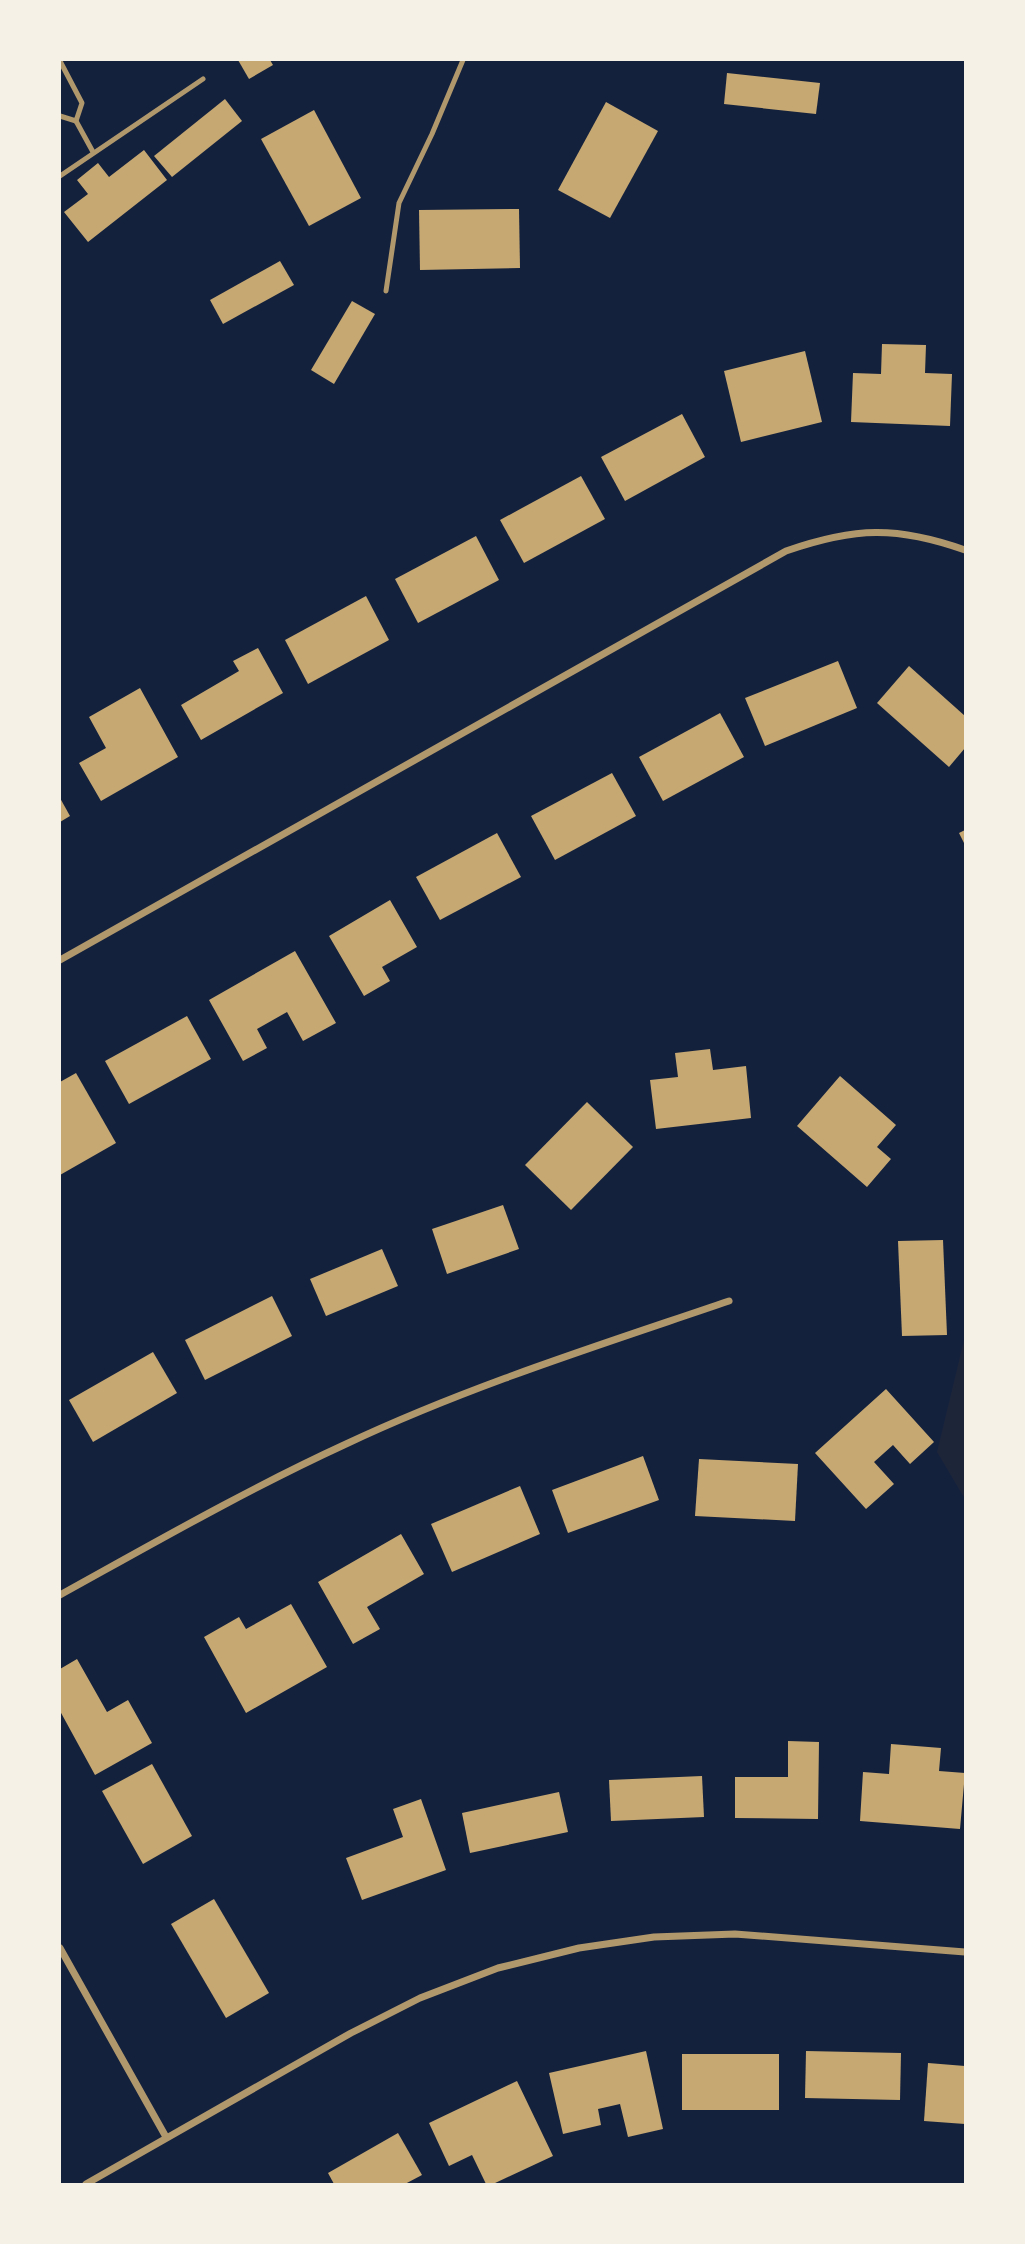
<svg xmlns="http://www.w3.org/2000/svg" width="1025" height="2244" font-family="Raleway,sans-serif">
	<style>
		.green { fill: #1d2539 }
		.building { fill: #c6a872 }
		.lines { fill: none; stroke-linecap: round; stroke-linejoin: round }
		.service { stroke: #b1986c; stroke-width: 5 }
		.minor { stroke: #b1986c; stroke-width: 7 }
	</style>
	<rect width="100%" height="100%" fill="#14213d"/>
	<polygon class="green" points="965,1336 965,1499 937,1452"/>
	<g class="building">
		<polygon points="238,60 270,60 273,65 249,79"/>
		<polygon points="727,73 820,83 816,114 724,104"/>
		<polygon points="225,99 242,121 172,177 154,156"/>
		<polygon points="606,102 658,131 610,218 558,190"/>
		<polygon points="314,110 361,198 309,226 261,139"/>
		<polygon points="144,150 167,180 88,242 64,212 88,194 77,180 98,163 109,177"/>
		<polygon points="519,209 520,268 420,270 419,210"/>
		<polygon points="280,261 294,285 223,324 210,300"/>
		<polygon points="352,301 375,314 334,384 311,370"/>
		<polygon points="882,344 926,345 925,373 952,374 950,426 851,422 853,373 881,374"/>
		<polygon points="805,351 822,422 741,442 724,371"/>
		<polygon points="682,414 705,457 625,501 601,457"/>
		<polygon points="581,476 605,519 524,563 500,520"/>
		<polygon points="476,536 499,580 418,623 395,579"/>
		<polygon points="366,596 389,640 308,684 285,640"/>
		<polygon points="258,648 283,693 201,740 181,705 239,671 233,661"/>
		<polygon points="838,661 857,708 765,746 745,698"/>
		<polygon points="909,666 965,716 965,748 949,767 877,703"/>
		<polygon points="140,688 178,757 101,801 79,763 106,748 89,717"/>
		<polygon points="720,713 744,757 663,801 639,757"/>
		<polygon points="612,773 636,816 555,860 531,816"/>
		<polygon points="60,798 70,816 60,822"/>
		<polygon points="965,830 965,845 959,833"/>
		<polygon points="497,833 521,877 440,920 416,877"/>
		<polygon points="390,900 417,947 382,967 390,981 364,996 329,936"/>
		<polygon points="295,951 336,1023 303,1041 287,1012 257,1029 267,1048 243,1061 209,1000"/>
		<polygon points="187,1016 211,1059 129,1104 105,1061"/>
		<polygon points="710,1049 713,1070 746,1066 751,1118 656,1129 650,1080 678,1077 675,1053"/>
		<polygon points="76,1073 116,1143 60,1175 60,1082"/>
		<polygon points="840,1076 896,1125 877,1147 891,1159 867,1187 797,1126"/>
		<polygon points="587,1102 633,1147 571,1210 525,1165"/>
		<polygon points="503,1205 519,1249 447,1274 432,1229"/>
		<polygon points="943,1240 947,1335 902,1336 898,1241"/>
		<polygon points="382,1249 398,1286 326,1316 310,1279"/>
		<polygon points="272,1296 292,1336 205,1380 185,1340"/>
		<polygon points="153,1352 177,1393 93,1442 69,1400"/>
		<polygon points="886,1389 934,1442 910,1464 893,1445 874,1462 894,1484 866,1509 815,1453"/>
		<polygon points="643,1456 659,1500 568,1533 552,1490"/>
		<polygon points="699,1459 798,1464 795,1521 695,1516"/>
		<polygon points="520,1486 540,1534 452,1572 431,1524"/>
		<polygon points="401,1534 424,1574 367,1607 380,1629 353,1644 318,1582"/>
		<polygon points="291,1604 327,1667 246,1713 204,1637 239,1617 246,1629"/>
		<polygon points="77,1659 107,1712 128,1700 152,1743 95,1775 60,1711 60,1669"/>
		<polygon points="788,1741 819,1742 818,1819 735,1818 735,1777 788,1777"/>
		<polygon points="891,1744 941,1748 939,1771 965,1773 960,1829 860,1821 863,1772 889,1774"/>
		<polygon points="152,1764 192,1836 143,1864 102,1791"/>
		<polygon points="702,1776 704,1817 611,1821 609,1780"/>
		<polygon points="559,1792 568,1832 470,1853 462,1813"/>
		<polygon points="421,1799 446,1870 362,1900 346,1858 403,1837 393,1809"/>
		<polygon points="214,1899 269,1993 226,2018 171,1924"/>
		<polygon points="646,2051 663,2129 628,2137 620,2104 598,2109 601,2125 563,2134 549,2073"/>
		<polygon points="806,2051 901,2053 900,2100 805,2098"/>
		<rect x="682" y="2054" width="97" height="56"/>
		<polygon points="928,2063 965,2066 965,2124 924,2121"/>
		<polygon points="517,2081 553,2156 493,2184 486,2184 472,2155 449,2166 429,2123"/>
		<polygon points="398,2133 422,2175 405,2184 334,2184 328,2173"/>
	</g>
	<g class="lines">
		<g class="service">
			<polyline points="60,61 82,103 76,121 60,116"/>
			<polyline points="76,121 93,152"/>
			<polyline points="60,176 203,79"/>
			<polyline points="386,291 399,203 432,134 463,60"/>
		</g>
		<g class="minor">
			<path d="M60,960L786,551C855,527 897,526 965,550"/>
			<path d="M60,1595C154,1543 248,1489 346,1444C469,1386 600,1345 729,1301"/>
			<polyline points="60,1948 166,2137"/>
			<polyline points="86,2184 351,2033 420,1998 498,1968 579,1948 654,1937 735,1934 965,1952"/>
		</g>
	</g>
	<rect width="1025" height="2244" fill="none" stroke="#f6f1e7" stroke-width="122"/>
</svg>
